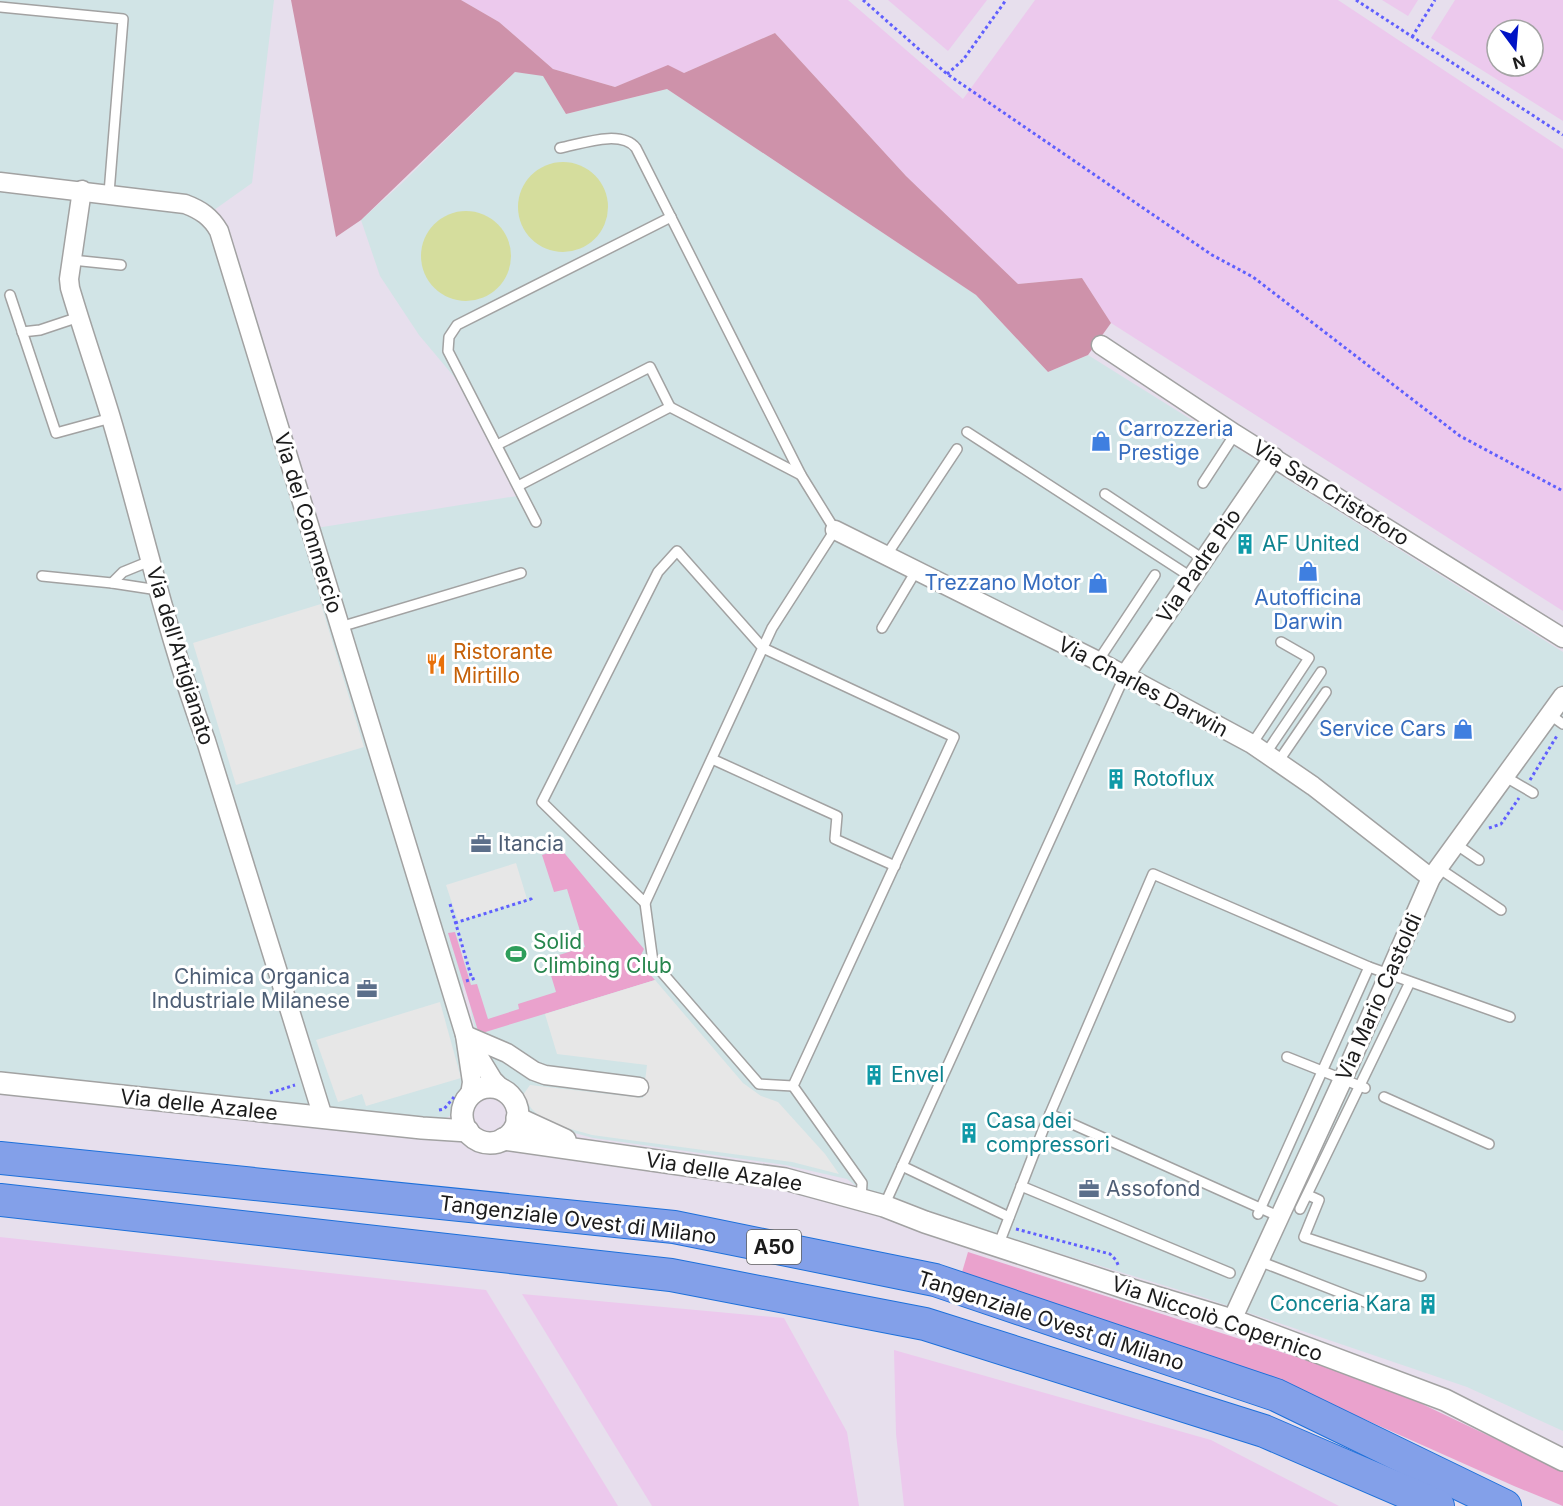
<svg xmlns="http://www.w3.org/2000/svg" width="1563" height="1506" font-family="Inter,sans-serif">
	<style>
		.industrial { fill: #d1e4e6 }
		.farmland { fill: #ecc9ed; fill-rule: evenodd }
		.grass { fill: #eaa2cd }
		.forest { fill: #ce92aa }
		.parking { fill: #e7e7e7 }
		.water { fill: #d5dd9d }
		.lines { fill: none; stroke-linecap: round; stroke-linejoin: round }
		.service-casing { stroke: #a2a2a2; stroke-width: 12 }
		.minor-casing { stroke: #a2a2a2; stroke-width: 21 }
		.tertiary-casing { stroke: #a2a2a2; stroke-width: 24 }
		.motorway-casing { stroke: #1d70da; stroke-width: 34 }
		.path { stroke: #605ffe; stroke-width: 3; stroke-dasharray: 3 3; stroke-linecap: butt }
		.service { stroke: #fff; stroke-width: 9 }
		.minor { stroke: #fff; stroke-width: 18 }
		.tertiary { stroke: #fff; stroke-width: 21 }
		.motorway { stroke: #83a0e9; stroke-width: 32 }
		.labels { text-anchor: middle; stroke-width: 6; stroke-linejoin: round; paint-order: stroke }
		.shield { fill: #fff; stroke: #5f5f5f; stroke-width: 1.5 }
		.shield-label { font-size: 20px; font-weight: bold; fill: #1b1b1b }
		.shop-label { font-size: 21px; fill: #366cbe; stroke: #fff; text-anchor: end }
		.street-label { font-size: 21px; fill: #1b1b1b; stroke: #fff }
		.culture-label { font-size: 21px; fill: #0d838f; stroke: #fff; text-anchor: start }
		.food-label { font-size: 21px; fill: #c56008; stroke: #fff; text-anchor: start }
		.service-label { font-size: 21px; fill: #4e5e75; stroke: #fff; text-anchor: start }
		.leisure-label { font-size: 21px; fill: #27864d; stroke: #fff; text-anchor: start }
	</style>
	<rect width="100%" height="100%" fill="#e7dfed"/>
	<polygon class="industrial" points="0,0 274,0 252,183 207,215 310,529 517,496 456,379 419,335 380,276 361,220 401,184 515,72 543,75 566,114 667,89 976,295 1048,372 1088,355 1563,652 1563,1431 1467,1387 1202,1297 1025,1243 861,1190 847,1179 785,1165 593,1138 552,1127 535,1117 528,1111 509,1082 503,1078 484,1058 472,1018 461,939 467,1077 462,1111 422,1128 0,1083"/>
	<g class="farmland">
		<polygon points="461,0 848,0 963,99 1035,0 1338,0 1563,149 1563,611 1111,323 1082,278 1018,284 906,176 775,33 684,73 668,66 615,87 553,69 499,22"/>
		<polygon points="888,0 987,0 948,51"/>
		<polygon points="1382,0 1418,0 1408,16"/>
		<path d="M1455,0H1563V121L1431,38ZM1497,30H1533V66H1497Z"/>
		<polygon points="0,1237 486,1290 618,1506 0,1506"/>
		<polygon points="522,1294 784,1318 847,1432 859,1506 652,1506"/>
		<polygon points="894,1350 1211,1440 1339,1506 904,1506 896,1434"/>
	</g>
	<g class="grass">
		<polygon points="561,849 644,949 638,961 655,980 479,1034 448,933 455,932 471,985 477,984 488,1019 519,1009 518,1004 556,992 546,959 585,947 567,889 554,892 542,855"/>
		<polygon points="968,1252 1312,1362 1420,1403 1563,1471 1563,1506 1514,1486 1319,1399 960,1279"/>
	</g>
	<polygon class="forest" points="291,0 461,0 499,22 553,69 615,87 668,65 684,73 775,33 906,176 1018,284 1082,278 1111,323 1088,355 1048,372 976,295 667,89 566,114 543,76 515,72 361,220 336,237"/>
	<g class="parking">
		<polygon points="321,604 364,747 236,785 193,643"/>
		<polygon points="516,863 527,899 458,921 446,885"/>
		<polygon points="655,980 743,1083 761,1096 778,1102 825,1154 839,1174 792,1162 592,1135 553,1124 541,1118 531,1108 523,1095 530,1085 643,1098 647,1065 557,1054 545,1014"/>
		<polygon points="440,1002 461,1078 366,1106 362,1094 338,1102 316,1040"/>
	</g>
	<g class="water">
		<circle cx="563" cy="207" r="45"/>
		<circle cx="466" cy="256" r="45"/>
	</g>
	<g class="lines">
		<g class="service-casing">
			<g id="service">
				<polyline points="0,7 123,19 109,193"/>
				<path d="M560,148C581,144 621,129 636,148L801,475L835,530L772,628L645,903L542,802L658,572L677,551L763,648L954,737L793,1086L862,1183L861,1199"/>
				<polyline points="72,260 121,265"/>
				<polyline points="10,295 56,433 111,418"/>
				<polyline points="22,332 40,330 79,317"/>
				<polyline points="967,432 1191,577"/>
				<polyline points="497,445 650,367 670,407"/>
				<polyline points="1203,483 1235,434"/>
				<polyline points="518,486 670,407 801,475"/>
				<polyline points="1105,494 1203,559"/>
				<polyline points="536,522 448,351 449,337 457,325 671,217"/>
				<polyline points="886,556 957,449"/>
				<polyline points="150,561 123,572 112,583 158,590"/>
				<polyline points="42,576 112,583"/>
				<polyline points="340,627 521,573"/>
				<polyline points="882,628 916,571"/>
				<polyline points="1098,661 1155,575"/>
				<polyline points="1549,714 1563,724"/>
				<polyline points="1252,744 1309,658 1281,642"/>
				<polyline points="1266,753 1321,672"/>
				<polyline points="712,759 837,816 835,839 895,866"/>
				<polyline points="1278,762 1326,692"/>
				<polyline points="1504,776 1533,793"/>
				<polyline points="1454,843 1479,860"/>
				<polyline points="1437,867 1501,910"/>
				<polyline points="645,903 653,962 759,1084 793,1086"/>
				<polyline points="1287,1057 1365,1088"/>
				<polyline points="1384,1097 1489,1144"/>
				<polyline points="1050,1114 1280,1217"/>
				<polyline points="902,1166 1009,1217"/>
				<polyline points="1021,1186 1230,1273"/>
				<polyline points="1308,1195 1319,1200 1304,1237 1421,1276"/>
				<polyline points="884,1206 1125,675"/>
				<polyline points="1300,1209 1410,982"/>
				<polyline points="1258,1214 1369,967"/>
				<polyline points="998,1246 1043,1130 1153,874 1369,967 1510,1017"/>
				<polyline points="1259,1261 1367,1303"/>
			</g>
		</g>
		<g class="minor-casing">
			<g id="minor">
				<path d="M0,182L185,204C201,210 211,217 219,231L465,1035L472,1082L470,1095"/>
				<path d="M82,190L69,279L70,288C83,332 98,375 111,418C143,526 167,636 206,741L323,1117"/>
				<polyline points="1101,345 1235,434 1563,638"/>
				<polyline points="835,530 1098,661 1252,744 1313,786 1431,878"/>
				<polyline points="1125,675 1274,457"/>
				<polyline points="465,1035 507,1053 534,1071 545,1075 639,1087"/>
				<polyline points="471,1044 493,1080 504,1091"/>
				<polyline points="1232,1320 1343,1079 1431,878 1563,696"/>
			</g>
		</g>
		<g class="tertiary-casing">
			<g id="tertiary">
				<polyline points="0,1083 422,1128 468,1131"/>
				<circle cx="490" cy="1115" r="28"/>
				<polyline points="517,1118 565,1140"/>
				<polyline points="503,1139 785,1179 884,1206 925,1222 1132,1290 1232,1320 1445,1400 1563,1460"/>
			</g>
		</g>
		<g class="motorway-casing">
			<g id="motorway">
				<polyline points="0,1158 674,1227 935,1280 1276,1395 1505,1506"/>
				<polyline points="0,1200 671,1275 925,1324 1264,1431 1438,1506"/>
			</g>
		</g>
		<g class="path">
			<polyline points="863,0 947,74 1212,255 1253,277 1460,436 1563,491"/>
			<polyline points="1356,0 1563,135"/>
			<polyline points="1412,37 1435,0"/>
			<polyline points="947,74 963,60 1006,0"/>
			<polyline points="1530,780 1558,734"/>
			<polyline points="1489,828 1501,824 1519,798"/>
			<polyline points="450,904 472,979"/>
			<polyline points="455,923 531,899 532,902"/>
			<polyline points="466,981 476,978"/>
			<polyline points="270,1093 295,1085"/>
			<polyline points="439,1110 444,1109 454,1097"/>
			<polyline points="1016,1229 1110,1254 1116,1260 1119,1267"/>
		</g>
		<use href="#service" class="service"/>
		<use href="#minor" class="minor"/>
		<use href="#tertiary" class="tertiary"/>
		<use href="#motorway" class="motorway"/>
	</g>
	<defs>
		<g id="shop-bare" transform="scale(1.62)"><path d="M-5-2.5h2.3a2.7 3.5 0 0 1 5.4 0H5L5.5 6h-11ZM-1.5-2.5h3a1.5 2.3 0 0 0-3 0Z" fill="#3f7fe0" stroke="#fff" stroke-width="2.5" paint-order="stroke"/></g>
		<g id="building-bare" transform="scale(1.62)"><path d="M-4-6H4V6H1V3H-1V6H-4ZM-2.5-4.3h1.7v1.8h-1.7ZM.8-4.3h1.7v1.8H.8ZM-2.5-1h1.7V.8h-1.7ZM.8-1h1.7V.8H.8Z" fill="#0f9aa8" stroke="#fff" stroke-width="2.5" paint-order="stroke"/></g>
		<g id="restaurant-bare" transform="scale(1.62)"><path d="M-5-6h1v4h1v-4h1v4h1v-4h1v5L-1.5 .5V6h-2V.5L-5-1ZM5-6V6H3V1.5H1.5Q1.5-4 5-6Z" fill="#e8710a" stroke="#fff" stroke-width="2.5" paint-order="stroke"/></g>
		<g id="office-bare" transform="scale(1.62)"><path d="M-6-3h4V-5.5h4V-3h4V5H-6ZM-1-4.5V-3h2v-1.5ZM-6 0V1H6V0Z" fill="#5c6f8a" stroke="#fff" stroke-width="2.5" paint-order="stroke"/></g>
		<g id="stadium-bare" transform="scale(1.62)"><path d="M0-5a6.5 5 0 1 0 0 10a6.5 5 0 1 0 0-10ZM-3.5-1.8h7v3.6h-7Z" fill="#2e9e5b" stroke="#fff" stroke-width="2.5" paint-order="stroke"/></g>
	</defs>
	<g fill-rule="evenodd">
		<use href="#shop-bare" x="1101" y="441"/>
		<use href="#building-bare" x="1245" y="544"/>
		<use href="#shop-bare" x="1308" y="571"/>
		<use href="#shop-bare" x="1098" y="583"/>
		<use href="#restaurant-bare" x="436" y="664"/>
		<use href="#shop-bare" x="1463" y="729"/>
		<use href="#building-bare" x="1116" y="779"/>
		<use href="#office-bare" x="481" y="844"/>
		<use href="#stadium-bare" x="516" y="954"/>
		<use href="#office-bare" x="367" y="989"/>
		<use href="#building-bare" x="874" y="1075"/>
		<use href="#building-bare" x="969" y="1133"/>
		<use href="#office-bare" x="1089" y="1189"/>
		<use href="#building-bare" x="1428" y="1304"/>
	</g>
	<g class="labels">
		<rect class="shield" x="747" y="1230" width="54" height="34" rx="4.5"/>
		<g class="shield-label">
			<text x="774" y="1254">A50</text>
		</g>
		<g class="shop-label">
			<text x="1118" y="436" text-anchor="start">Carrozzeria<tspan x="1118" dy="24">Prestige</tspan></text>
			<text x="1081" y="590">Trezzano Motor</text>
			<text x="1308" y="605" text-anchor="middle">Autofficina<tspan x="1308" dy="24">Darwin</tspan></text>
			<text x="1446" y="736">Service Cars</text>
		</g>
		<g class="street-label">
			<text transform="translate(1331 493) rotate(32)" y="7">Via San Cristoforo</text>
			<text transform="translate(308 523) rotate(73)" y="7">Via del Commercio</text>
			<text transform="translate(1199 566) rotate(-56)" y="7">Via Padre Pio</text>
			<text transform="translate(180 656) rotate(73)" y="7">Via dell'Artigianato</text>
			<text transform="translate(1143 687) rotate(28)" y="7">Via Charles Darwin</text>
			<text transform="translate(1379 997) rotate(-66)" y="7">Via Mario Castoldi</text>
			<text transform="translate(199 1105) rotate(6)" y="7">Via delle Azalee</text>
			<text transform="translate(724 1172) rotate(9)" y="7">Via delle Azalee</text>
			<text transform="translate(578 1220) rotate(7)" y="7">Tangenziale Ovest di Milano</text>
			<text transform="translate(1217 1319) rotate(19)" y="7">Via Niccolò Copernico</text>
			<text transform="translate(1051 1321) rotate(18)" y="7">Tangenziale Ovest di Milano</text>
		</g>
		<g class="culture-label">
			<text x="1262" y="551">AF United</text>
			<text x="1133" y="786">Rotoflux</text>
			<text x="891" y="1082">Envel</text>
			<text x="986" y="1128">Casa dei<tspan x="986" dy="24">compressori</tspan></text>
			<text x="1411" y="1311" text-anchor="end">Conceria Kara</text>
		</g>
		<g class="food-label">
			<text x="453" y="659">Ristorante<tspan x="453" dy="24">Mirtillo</tspan></text>
		</g>
		<g class="service-label">
			<text x="498" y="851">Itancia</text>
			<text x="350" y="984" text-anchor="end">Chimica Organica<tspan x="350" dy="24">Industriale Milanese</tspan></text>
			<text x="1106" y="1196">Assofond</text>
		</g>
		<g class="leisure-label">
			<text x="533" y="949">Solid<tspan x="533" dy="24">Climbing Club</tspan></text>
		</g>
	</g>
	<g transform="translate(1515 48) rotate(164)"><circle r="28" fill="#ffffff" stroke="#a4a4a4" stroke-width="1.5"/>
	<path d="M0-4.5L10 22L0 15L-10 22Z" fill="#0013c5"/>
	<text y="-9" font-size="16" font-weight="bold" text-anchor="middle" fill="#1b1b1b">N</text>
	</g>
</svg>
